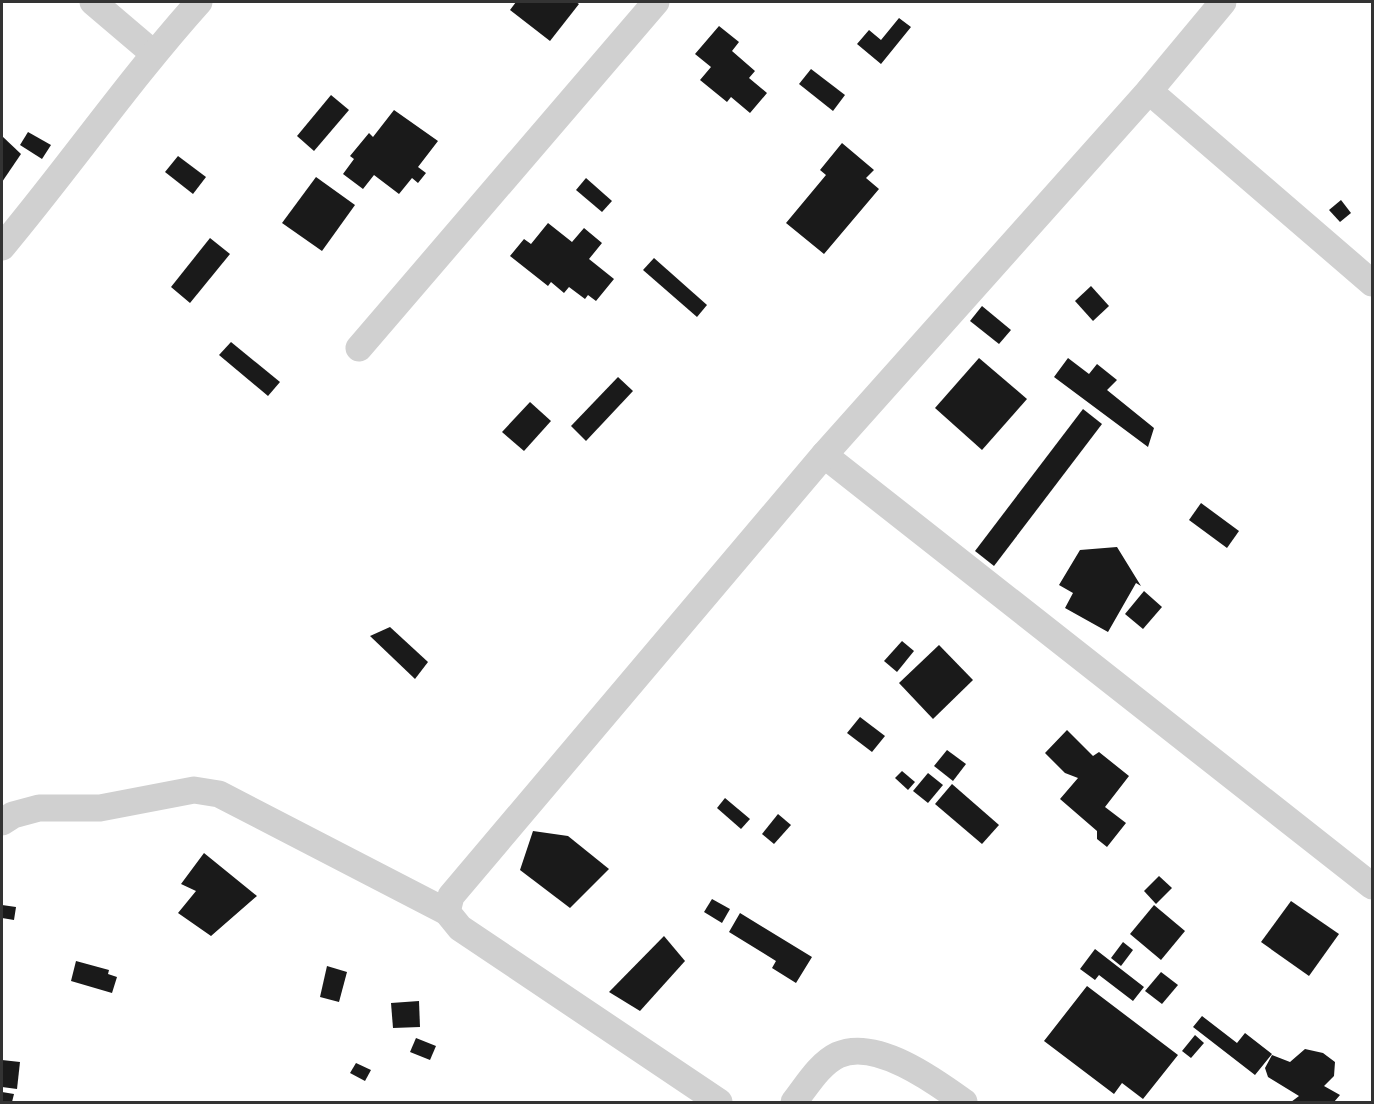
<svg xmlns="http://www.w3.org/2000/svg" width="1374" height="1104" font-family="'Noto Sans',sans-serif">
	<style>
		.building { fill: #1a1a1a }
		.lines { fill: none; stroke-linecap: round; stroke-linejoin: round }
		.street { stroke: #d0d0d0; stroke-width: 27 }
	</style>
	<rect width="100%" height="100%" fill="#fff"/>
	<g class="building">
		<polygon points="516,2 576,2 579,4 550,41 510,10"/>
		<polygon points="899,18 911,27 881,64 857,44 869,30 881,40"/>
		<polygon points="719,26 739,42 732,51 755,71 749,78 767,93 750,113 731,97 727,102 700,80 711,67 695,54"/>
		<polygon points="811,69 845,95 833,111 799,84"/>
		<polygon points="331,95 349,110 314,151 297,136"/>
		<polygon points="394,110 438,141 418,167 426,173 418,183 412,178 399,194 374,175 363,189 343,174 354,159 350,156 369,133 373,137"/>
		<polygon points="28,132 51,145 42,159 20,145"/>
		<polygon points="2,136 21,154 2,182"/>
		<polygon points="842,143 874,170 866,178 879,189 824,254 786,223 826,175 820,170"/>
		<polygon points="178,156 206,177 193,194 165,172"/>
		<polygon points="316,177 355,205 322,251 282,223"/>
		<polygon points="586,178 612,201 602,212 576,190"/>
		<polygon points="1341,200 1351,213 1340,222 1329,210"/>
		<polygon points="548,223 572,242 584,228 602,243 589,259 614,279 596,301 588,295 585,299 569,287 564,293 551,282 548,286 510,256 524,239 531,244"/>
		<polygon points="210,238 230,254 190,303 171,287"/>
		<polygon points="654,258 707,305 697,317 643,270"/>
		<polygon points="1091,286 1109,306 1093,321 1075,301"/>
		<polygon points="982,306 1011,330 999,344 970,321"/>
		<polygon points="231,342 280,382 268,396 219,355"/>
		<polygon points="979,358 1027,399 982,450 935,408"/>
		<polygon points="1068,358 1089,374 1097,364 1117,380 1107,390 1154,428 1148,447 1054,377"/>
		<polygon points="618,377 633,391 586,441 571,426"/>
		<polygon points="530,402 551,421 524,451 502,432"/>
		<polygon points="1083,409 1102,424 994,566 975,551"/>
		<polygon points="1201,503 1239,531 1227,548 1189,520"/>
		<polygon points="1117,547 1141,586 1136,583 1108,632 1065,608 1073,593 1059,585 1080,550"/>
		<polygon points="1144,591 1162,607 1143,629 1125,614"/>
		<polygon points="390,627 428,662 415,679 370,636"/>
		<polygon points="902,641 914,651 897,672 884,661"/>
		<polygon points="939,645 973,680 933,719 899,683"/>
		<polygon points="860,717 885,736 872,752 847,733"/>
		<polygon points="1067,730 1093,756 1099,752 1129,776 1105,807 1126,823 1107,847 1097,839 1097,831 1060,799 1078,778 1065,773 1045,753"/>
		<polygon points="947,750 966,764 953,781 934,766"/>
		<polygon points="902,771 915,782 908,790 895,778"/>
		<polygon points="928,773 943,785 928,803 913,791"/>
		<polygon points="952,784 999,825 982,844 935,804"/>
		<polygon points="725,798 750,819 741,829 717,808"/>
		<polygon points="778,814 791,825 774,844 762,834"/>
		<polygon points="533,831 568,836 609,869 570,908 520,870"/>
		<polygon points="204,853 257,896 211,936 178,913 196,891 181,884"/>
		<polygon points="1159,876 1172,888 1156,904 1144,891"/>
		<polygon points="712,899 730,909 722,923 704,912"/>
		<polygon points="1291,901 1339,934 1309,976 1261,942"/>
		<polygon points="2,905 16,907 14,920 2,918"/>
		<polygon points="1154,905 1185,931 1161,960 1130,934"/>
		<polygon points="740,913 812,957 796,983 772,968 776,961 729,932"/>
		<polygon points="664,936 685,961 640,1011 609,992"/>
		<polygon points="1123,942 1133,950 1121,966 1111,958"/>
		<polygon points="1095,949 1144,987 1133,1001 1099,975 1095,980 1080,969"/>
		<polygon points="76,961 109,970 108,974 117,977 112,993 71,981"/>
		<polygon points="327,966 347,972 339,1002 320,997"/>
		<polygon points="1161,972 1178,985 1162,1004 1145,991"/>
		<polygon points="1087,986 1178,1055 1143,1099 1122,1083 1114,1094 1044,1041"/>
		<polygon points="419,1001 420,1027 393,1028 391,1003"/>
		<polygon points="1202,1016 1237,1043 1245,1033 1272,1054 1255,1075 1193,1027"/>
		<polygon points="1195,1035 1204,1043 1191,1058 1182,1051"/>
		<polygon points="416,1038 436,1046 430,1060 410,1052"/>
		<polygon points="1305,1049 1323,1053 1335,1062 1334,1076 1324,1086 1340,1095 1334,1102 1291,1102 1299,1096 1268,1077 1265,1068 1272,1055 1290,1062"/>
		<polygon points="2,1060 20,1062 17,1089 2,1087"/>
		<polygon points="356,1063 371,1070 365,1081 350,1073"/>
		<polygon points="2,1092 14,1094 12,1102 2,1102"/>
	</g>
	<g class="lines">
		<g class="street">
			<polyline points="93,2 153,53"/>
			<polyline points="1149,91 1372,283"/>
			<path d="M2,247C69,167 129,80 199,2"/>
			<polyline points="359,348 656,2"/>
			<polyline points="824,455 1372,886"/>
			<polyline points="2,822 13,815 39,808 100,808 194,790 219,794 447,912 460,928 719,1102"/>
			<polyline points="447,912 451,896 824,455 1149,91 1223,2"/>
			<path d="M794,1102C806,1087 819,1064 838,1055C876,1038 935,1081 964,1102"/>
		</g>
	</g>
	<rect width="1374" height="1104" fill="none" stroke="#333333" stroke-width="6"/>
</svg>
